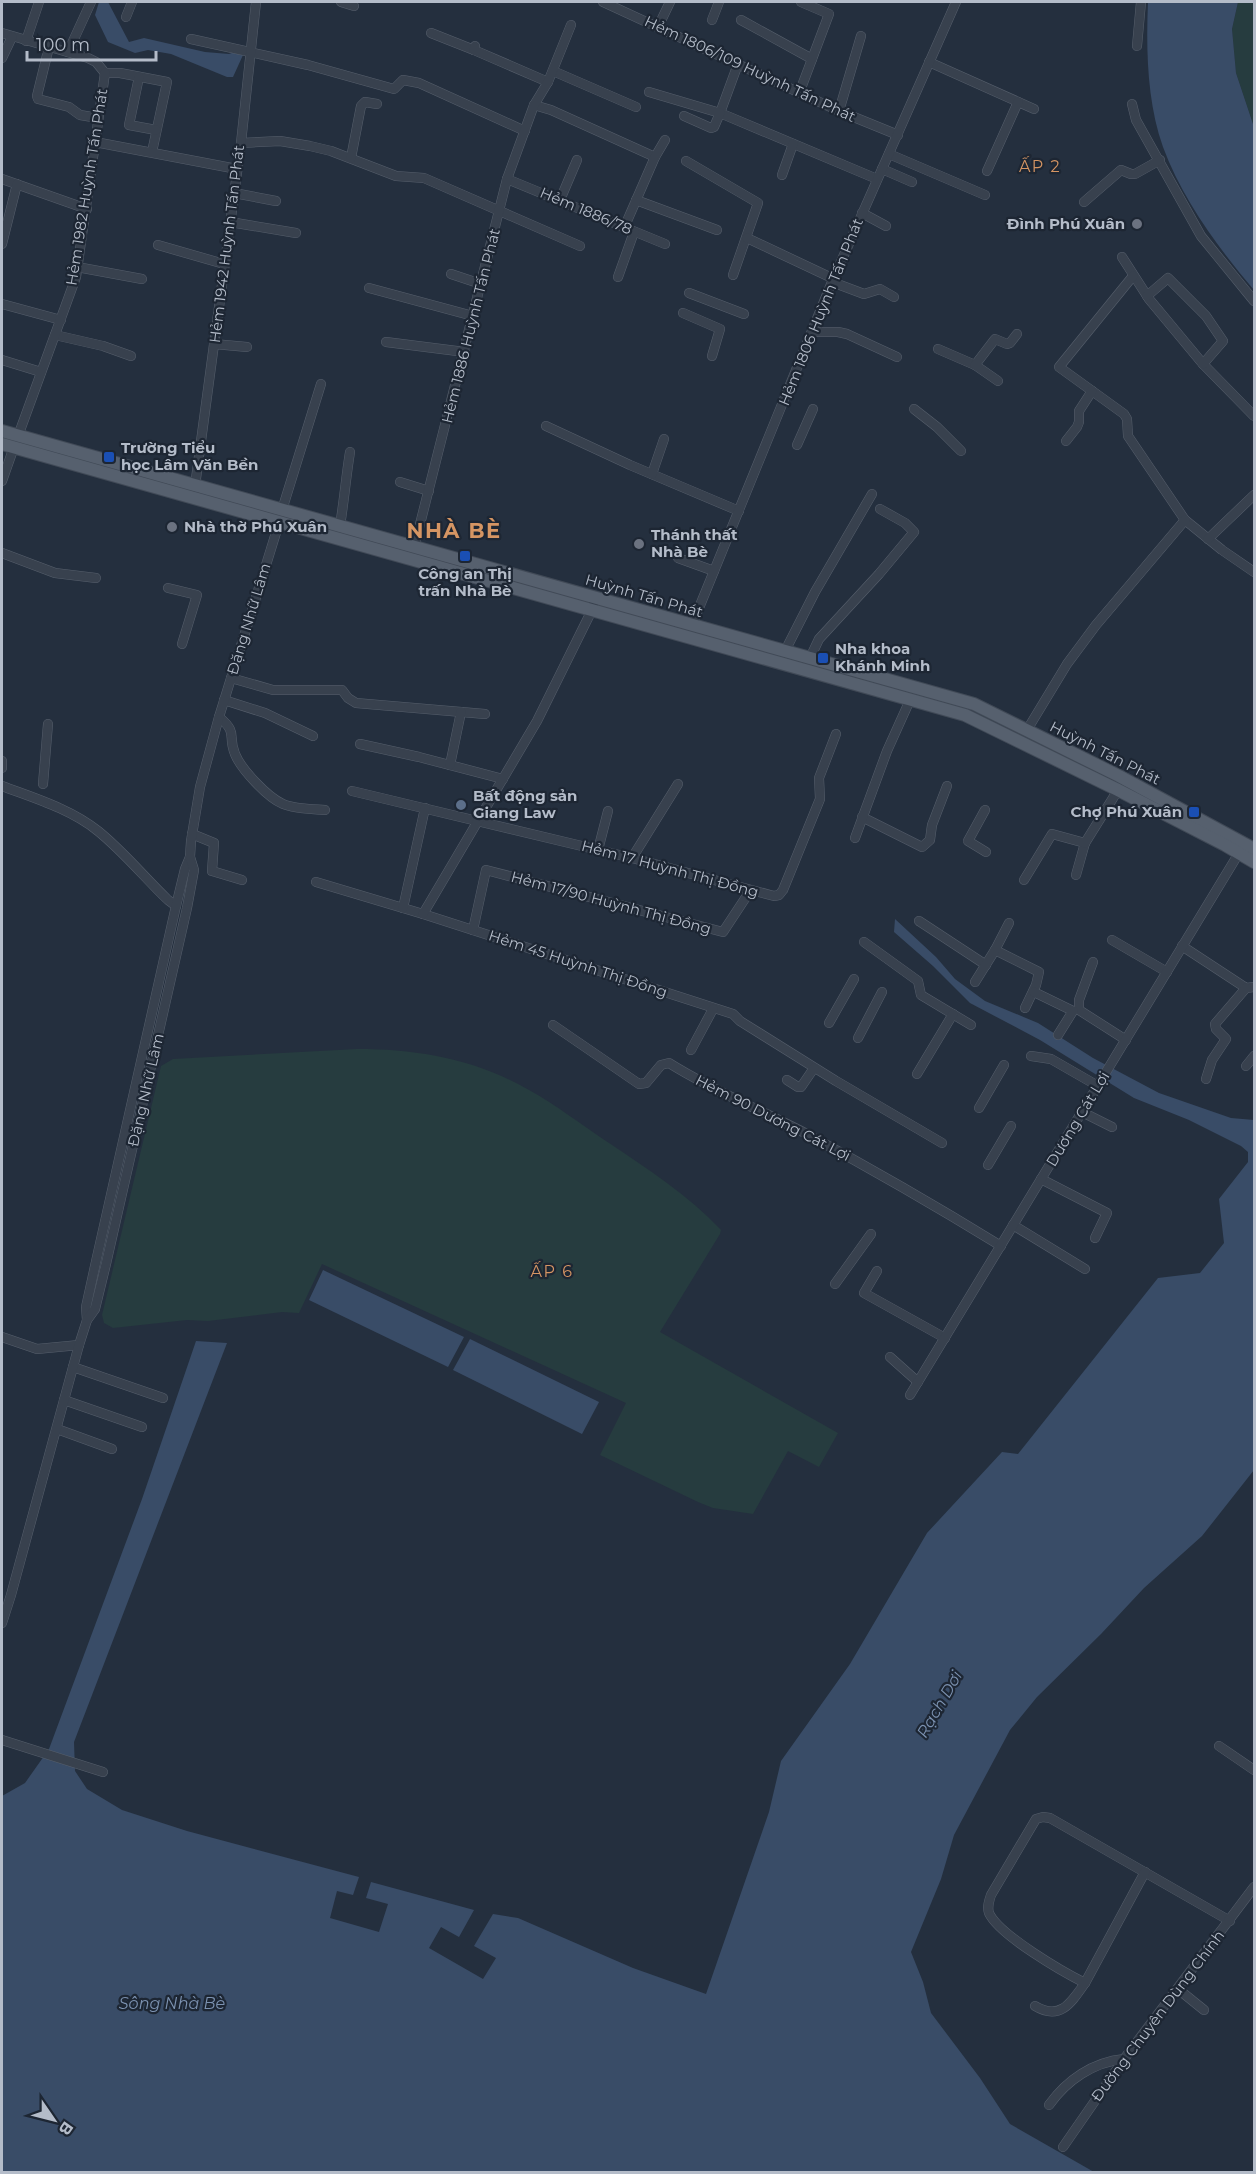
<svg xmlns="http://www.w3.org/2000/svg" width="1256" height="2174" font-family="Montserrat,sans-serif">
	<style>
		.green { fill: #263c3f }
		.water { fill: #394c67 }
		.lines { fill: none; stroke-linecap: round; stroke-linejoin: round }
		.minor-casing { stroke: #565f6c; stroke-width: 10 }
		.major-casing { stroke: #414a57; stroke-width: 14 }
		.minor { stroke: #38414e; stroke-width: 9 }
		.major { stroke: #56606e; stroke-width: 12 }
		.worship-dot { fill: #6b7280; stroke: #1d2633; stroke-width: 2 }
		.transit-dot { fill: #1a4fb4; stroke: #1d2633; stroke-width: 2 }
		.service-dot { fill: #5c6f8a; stroke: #1d2633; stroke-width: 2 }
		.labels { text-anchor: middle; stroke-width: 4.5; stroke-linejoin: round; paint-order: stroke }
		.street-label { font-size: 15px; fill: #b4bcc9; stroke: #1d2633 }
		.poi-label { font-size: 15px; font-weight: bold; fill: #b4bcc9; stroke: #1d2633; text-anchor: start }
		.neighbourhood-label { font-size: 16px; letter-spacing: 1.5px; fill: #d59563; stroke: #1d2633 }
		.water-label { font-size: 16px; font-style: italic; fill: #7c92b1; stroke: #1d2633 }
		.district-label { font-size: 21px; font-weight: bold; letter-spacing: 1.5px; fill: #d59563; stroke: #1d2633 }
	</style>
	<rect width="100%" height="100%" fill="#242f3e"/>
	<g class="green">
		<polygon points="1238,2 1254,2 1254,127 1236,73 1232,29"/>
		<path d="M357,1049C417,1049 476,1059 529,1090C556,1105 582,1125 609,1143C648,1169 688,1195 721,1230L720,1234L660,1332L838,1433L819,1467L788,1451L753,1514L713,1508L698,1502L600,1455L626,1403L322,1264L299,1313L282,1312L208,1321L187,1320L113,1328L104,1323L102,1315L161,1066L173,1059Z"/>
	</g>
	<g class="water">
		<polygon points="99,2 108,2 129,42 144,38 205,52 229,54 237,51 243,55 233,77 227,77 171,54 148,50 135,53 108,42 95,15"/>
		<path d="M1148,2H1238L1232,29L1236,73L1254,127V290C1219,249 1182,199 1163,147C1147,102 1146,49 1148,2Z"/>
		<polygon points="895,919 936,957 955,979 985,1001 1038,1023 1093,1058 1159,1093 1231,1118 1254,1120 1254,1470 1202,1536 1144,1588 1101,1634 1037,1697 1010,1730 954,1835 941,1879 911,1952 923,1982 931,2013 980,2078 1010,2124 1094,2172 2,2172 2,1796 25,1783 49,1749 142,1499 196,1341 227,1343 74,1742 75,1771 87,1789 122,1810 187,1831 359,1877 353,1895 337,1891 330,1918 379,1932 388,1904 366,1898 371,1882 474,1910 459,1937 441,1927 429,1948 483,1979 496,1958 474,1946 493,1914 518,1918 633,1968 706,1994 769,1812 781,1761 850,1664 927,1533 1002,1452 1018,1454 1158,1278 1200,1273 1224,1243 1219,1199 1248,1162 1248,1152 1241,1146 1189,1120 1134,1098 1040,1040 970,1003 933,966 894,932"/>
		<polygon points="323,1270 464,1337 448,1367 309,1300"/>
		<polygon points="470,1339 599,1402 582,1434 453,1370"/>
	</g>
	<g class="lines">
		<g class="minor-casing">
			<g id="minor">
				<polyline points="341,2 354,6"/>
				<polyline points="603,2 839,111 898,135"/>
				<polyline points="126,17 132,2"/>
				<polyline points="712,20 719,2"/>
				<polyline points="741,20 812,59"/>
				<polyline points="658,27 670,2"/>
				<polyline points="2,33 88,58 96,62 105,73"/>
				<polyline points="431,33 474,50"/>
				<polyline points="191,39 308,65 394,89 403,80 419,83 525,131"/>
				<polyline points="26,41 39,2"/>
				<polyline points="475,46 474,50 548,82"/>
				<polyline points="1137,46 1141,2"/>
				<polyline points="49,47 37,96 38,99 69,107 80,115 98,118"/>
				<polyline points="68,52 91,2"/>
				<polyline points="2,58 12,37"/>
				<polyline points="929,62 1034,109"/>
				<polyline points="738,64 720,113 877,179"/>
				<polyline points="553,71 636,107"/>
				<polyline points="105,73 120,73 167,82 152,152"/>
				<polyline points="139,77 129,125 156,130"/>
				<polyline points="800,91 829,14 801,2"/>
				<polyline points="649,92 720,113 714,127 711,128 684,116"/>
				<polyline points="1132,104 1136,120 1201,236 1254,301"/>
				<polyline points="534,105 551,110 655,157"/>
				<polyline points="839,111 861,36"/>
				<polyline points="95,142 237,169"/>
				<polyline points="241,143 280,141 310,146 331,151 396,176 424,178 580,246"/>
				<polyline points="889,154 985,195"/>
				<polyline points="351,158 361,106 365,102 377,104"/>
				<polyline points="686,161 758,203 733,275"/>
				<polyline points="882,169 912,182"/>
				<polyline points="987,171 1018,102"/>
				<polyline points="782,175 793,144"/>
				<polyline points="2,179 87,209"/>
				<polyline points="507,179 665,244"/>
				<polyline points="234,193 276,201"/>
				<polyline points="560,200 577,160"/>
				<polyline points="636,200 717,230"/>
				<polyline points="1084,202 1121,170 1131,174 1135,174 1160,160"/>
				<polyline points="862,213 886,226"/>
				<polyline points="230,222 296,233"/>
				<polyline points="624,228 655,157 665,140"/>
				<polyline points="747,238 834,279"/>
				<polyline points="2,244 17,184"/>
				<polyline points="158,245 224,264"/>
				<polyline points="1122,257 1149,299 1203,364 1254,416"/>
				<polyline points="77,267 142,279"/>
				<polyline points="451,274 481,284"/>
				<polyline points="1133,276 1059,367 1124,414 1127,419 1128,436 1185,520 1222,550 1254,572"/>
				<polyline points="618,277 634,232"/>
				<polyline points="832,282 864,294 880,289 894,297"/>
				<polyline points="369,288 473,316"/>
				<polyline points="689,293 744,314"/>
				<polyline points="1147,296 1168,278 1206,316 1223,341 1203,364"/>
				<polyline points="2,304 61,320"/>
				<polyline points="683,313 720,329 712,356"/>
				<polyline points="812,332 838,332 847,334 897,357"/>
				<polyline points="55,335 103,346 131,356"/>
				<polyline points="386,342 465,352"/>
				<polyline points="214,344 247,347"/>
				<polyline points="938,349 975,365"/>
				<polyline points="2,360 41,372"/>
				<polyline points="998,381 975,365 995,339 1007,344 1010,343 1017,334"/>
				<polyline points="914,409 937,427 961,451"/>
				<polyline points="546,426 630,465 739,511"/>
				<polyline points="18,436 76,277 105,73"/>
				<polyline points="1066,441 1077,427 1079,422 1079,411 1092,391"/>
				<polyline points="797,445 813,409"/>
				<polyline points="652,474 664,439"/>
				<polyline points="2,481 14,447"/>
				<polyline points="400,482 429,491"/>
				<polyline points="195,486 241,143 256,2"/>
				<polyline points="282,510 321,384"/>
				<path d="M340,526C344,501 346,477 350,452"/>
				<polyline points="1208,539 1254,495"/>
				<polyline points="414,548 507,179 534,105 548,82 571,25"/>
				<polyline points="2,553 55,573 96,578"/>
				<polyline points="678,558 714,571"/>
				<polyline points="168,588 197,595 182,644"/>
				<polyline points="692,625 832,282 956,2"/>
				<polyline points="785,651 815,592 872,494"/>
				<polyline points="810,658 819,639 879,574 914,532 905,523 880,509"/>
				<polyline points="231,678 273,690 342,690 348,698 356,703 485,714"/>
				<polyline points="224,700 265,713 313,736"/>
				<path d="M219,717C239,734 227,735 235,754C241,769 267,797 283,804C295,809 311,809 325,810"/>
				<polyline points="1027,730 1067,664 1096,625 1185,520"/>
				<polyline points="360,744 419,757 503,779"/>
				<polyline points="450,765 461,712"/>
				<polyline points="2,768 2,761"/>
				<polyline points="43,784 48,724"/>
				<path d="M2,786C34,798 71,809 98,831C124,852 144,877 168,900L176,906"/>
				<polyline points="352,791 632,858 774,896 779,895 783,890 820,799 819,778 836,734"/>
				<polyline points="985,810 968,841 986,852"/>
				<polyline points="862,817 922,847 930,840 932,825 947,786"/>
				<polyline points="192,834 214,843 212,871 242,880"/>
				<polyline points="855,838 887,751 910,700"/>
				<polyline points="598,850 608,811"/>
				<polyline points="632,858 678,784"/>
				<polyline points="1076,875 1085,843"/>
				<polyline points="1024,880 1052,834 1085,843 1118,790"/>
				<polyline points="316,882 423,914 733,1014 740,1021 836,1081 942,1143"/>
				<polyline points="403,908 425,808"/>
				<polyline points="423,914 537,721 592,610 595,598"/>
				<polyline points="919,921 986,965"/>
				<polyline points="473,930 486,870 723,932 750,891"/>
				<polyline points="1112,940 1167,972"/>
				<polyline points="864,942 918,981 921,995 971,1025"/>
				<polyline points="1182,946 1246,988 1254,987"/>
				<polyline points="995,950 1039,972 1036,985 1025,1008"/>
				<polyline points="1093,962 1079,1000 1079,1010 1126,1040"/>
				<polyline points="975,982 995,950 1009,923"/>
				<polyline points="1034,992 1073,1011 1058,1035"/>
				<polyline points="829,1023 854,979"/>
				<path d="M553,1025L639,1084L646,1083L661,1065L669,1063C712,1090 758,1109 803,1132C870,1168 936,1206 1001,1246"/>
				<polyline points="858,1038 882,992"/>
				<polyline points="691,1050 713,1009"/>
				<polyline points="1031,1056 1051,1059 1098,1086"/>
				<polyline points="1246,1066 1254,1056"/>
				<polyline points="917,1074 953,1014"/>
				<polyline points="1206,1079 1212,1060 1226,1039 1216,1029 1215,1024 1246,988"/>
				<polyline points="787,1080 798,1087 801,1087 814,1068"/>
				<polyline points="979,1108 1004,1065"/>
				<polyline points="1082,1112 1112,1127"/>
				<polyline points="988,1165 1011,1126"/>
				<polyline points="1041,1179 1107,1213 1095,1238"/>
				<polyline points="1013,1225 1085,1269"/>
				<polyline points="877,1271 864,1293 945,1338"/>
				<polyline points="835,1284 871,1234"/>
				<polyline points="87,1320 86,1307 97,1257 176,906 185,869 190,857"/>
				<polyline points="2,1337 37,1349 79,1345"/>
				<polyline points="890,1357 918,1382"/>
				<polyline points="73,1367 163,1398"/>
				<polyline points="910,1395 1242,848"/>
				<polyline points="64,1400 142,1427"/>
				<polyline points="57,1429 112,1449"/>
				<polyline points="2,1623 11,1595 79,1345 87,1320 95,1309 106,1264 187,908 194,870 190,857 191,841 200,787 219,717 279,523"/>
				<polyline points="2,1740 103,1772"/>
				<polyline points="1219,1746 1254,1770"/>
				<path d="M1085,1983C1063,1972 999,1935 989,1913C987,1907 989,1901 991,1895L1036,1819L1043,1817L1050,1818L1230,1921"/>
				<polyline points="1178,1989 1204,2010"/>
				<path d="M1035,2006C1060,2021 1071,2003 1085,1983L1145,1872"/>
				<path d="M1049,2105C1067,2080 1093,2062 1124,2059"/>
				<polyline points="1063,2147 1124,2059 1254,1887"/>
			</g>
		</g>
		<g class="major-casing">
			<g id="major">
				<polyline points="2,431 974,704 1119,776 1254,849"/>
				<polyline points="2,444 965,715 1118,790 1225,845 1254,862"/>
			</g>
		</g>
		<use href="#minor" class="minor"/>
		<use href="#major" class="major"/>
	</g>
	<g class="worship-dot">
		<circle cx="1137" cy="224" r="6"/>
		<circle cx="172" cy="527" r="6"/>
		<circle cx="639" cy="544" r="6"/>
	</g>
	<g class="transit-dot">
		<rect x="103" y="451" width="12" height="12" rx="3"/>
		<rect x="459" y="550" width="12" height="12" rx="3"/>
		<rect x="817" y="652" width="12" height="12" rx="3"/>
		<rect x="1188" y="806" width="12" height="12" rx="3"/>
	</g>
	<circle class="service-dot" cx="461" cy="805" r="6"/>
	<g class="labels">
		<g class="street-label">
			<text transform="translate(750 69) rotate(25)" y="5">Hẻm 1806/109 Huỳnh Tấn Phát</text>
			<text transform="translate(87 187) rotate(-81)" y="5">Hẻm 1982 Huỳnh Tấn Phát</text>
			<text transform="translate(586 211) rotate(23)" y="5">Hẻm 1886/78</text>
			<text transform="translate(227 244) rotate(-83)" y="5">Hẻm 1942 Huỳnh Tấn Phát</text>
			<text transform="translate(821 312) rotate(-68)" y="5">Hẻm 1806 Huỳnh Tấn Phát</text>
			<text transform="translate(471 326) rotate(-76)" y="5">Hẻm 1886 Huỳnh Tấn Phát</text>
			<text transform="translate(644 596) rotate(16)" y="5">Huỳnh Tấn Phát</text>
			<text transform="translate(249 619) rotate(-73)" y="5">Đặng Nhữ Lâm</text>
			<text transform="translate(1105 753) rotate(27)" y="5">Huỳnh Tấn Phát</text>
			<text transform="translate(670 869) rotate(15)" y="5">Hẻm 17 Huỳnh Thị Đồng</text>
			<text transform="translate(611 903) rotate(15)" y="5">Hẻm 17/90 Huỳnh Thị Đồng</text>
			<text transform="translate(578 964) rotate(18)" y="5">Hẻm 45 Huỳnh Thị Đồng</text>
			<text transform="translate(146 1090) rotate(-77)" y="5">Đặng Nhữ Lâm</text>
			<text transform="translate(773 1118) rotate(27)" y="5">Hẻm 90 Dương Cát Lợi</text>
			<text transform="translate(1078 1119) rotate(-59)" y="5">Dương Cát Lợi</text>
			<text transform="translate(1158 2016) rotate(-53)" y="5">Đường Chuyên Dùng Chính</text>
		</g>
		<g class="poi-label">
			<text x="1125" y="229" text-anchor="end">Đình Phú Xuân</text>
			<text x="121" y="453">Trường Tiểu<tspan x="121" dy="17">học Lâm Văn Bền</tspan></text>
			<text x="184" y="532">Nhà thờ Phú Xuân</text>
			<text x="651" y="540">Thánh thất<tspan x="651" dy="17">Nhà Bè</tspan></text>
			<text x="465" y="579" text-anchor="middle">Công an Thị<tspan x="465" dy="17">trấn Nhà Bè</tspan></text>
			<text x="835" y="654">Nha khoa<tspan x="835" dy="17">Khánh Minh</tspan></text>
			<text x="473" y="801">Bất động sản<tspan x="473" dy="17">Giang Law</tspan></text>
			<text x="1182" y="817" text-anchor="end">Chợ Phú Xuân</text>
		</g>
		<g class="neighbourhood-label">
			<text x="1040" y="172">ẤP 2</text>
			<text x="552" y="1277">ẤP 6</text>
		</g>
		<g class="water-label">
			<text transform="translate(939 1704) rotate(-60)" y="6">Rạch Dơi</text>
			<text x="172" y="2009">Sông Nhà Bè</text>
		</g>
		<g class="district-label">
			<text x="454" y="538">NHÀ BÈ</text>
		</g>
	</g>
	<rect width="1256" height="2174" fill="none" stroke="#b4bcc9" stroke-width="6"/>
	<g transform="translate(54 2120) rotate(125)" stroke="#1d2633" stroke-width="4.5" paint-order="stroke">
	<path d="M0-4.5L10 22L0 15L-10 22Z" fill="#b4bcc9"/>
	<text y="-9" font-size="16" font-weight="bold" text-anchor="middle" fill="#b4bcc9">B</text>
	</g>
	<path d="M27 51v9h129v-9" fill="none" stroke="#b4bcc9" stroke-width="3"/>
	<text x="36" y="51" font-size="18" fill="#b4bcc9" stroke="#1d2633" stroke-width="4.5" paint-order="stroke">100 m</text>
</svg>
